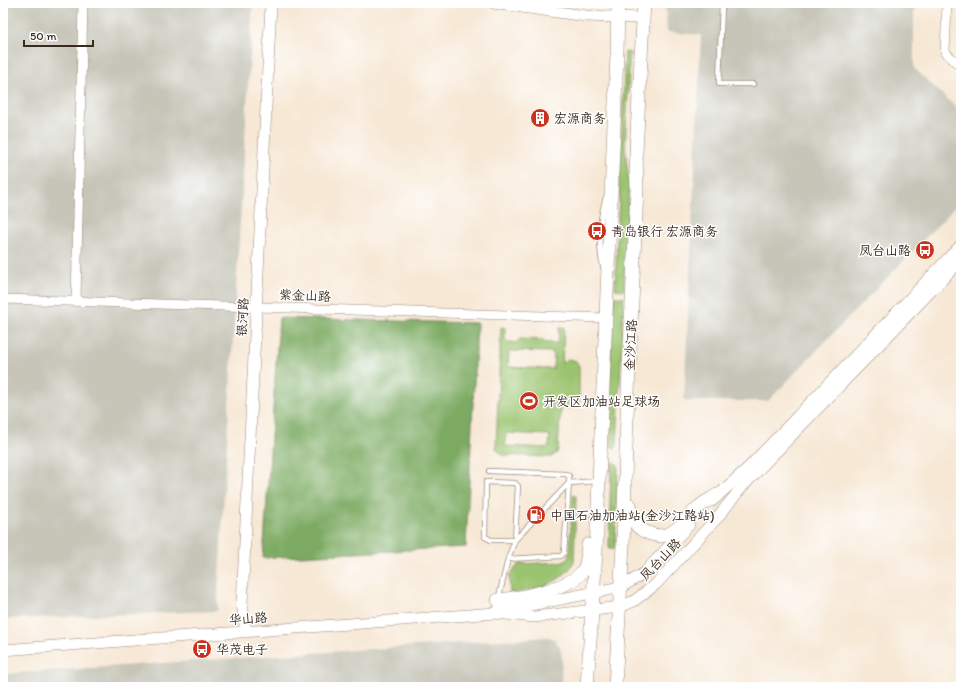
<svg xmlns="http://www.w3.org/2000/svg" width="964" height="690" font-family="Itim,'LXGW WenKai TC',sans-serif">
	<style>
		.industrial { fill: #c6c5b8 }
		.green { fill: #9bc470; stroke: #6b7747; fill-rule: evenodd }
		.forest { fill: #7caa62; stroke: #5c6a40 }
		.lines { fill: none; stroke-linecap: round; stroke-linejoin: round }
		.service-casing { stroke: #99897a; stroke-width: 6 }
		.minor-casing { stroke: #99897a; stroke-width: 10 }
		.tertiary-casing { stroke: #99897a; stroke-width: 12 }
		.primary-casing { stroke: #99897a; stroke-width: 14 }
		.service { stroke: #fff; stroke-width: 4.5 }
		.minor { stroke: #fff; stroke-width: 9 }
		.tertiary { stroke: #fff; stroke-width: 11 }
		.primary { stroke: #fff; stroke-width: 13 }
		.labels { text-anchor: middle; stroke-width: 3; stroke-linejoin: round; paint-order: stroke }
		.poi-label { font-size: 13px; fill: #3b2a1e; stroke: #fff; text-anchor: start }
		.street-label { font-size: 13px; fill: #3b2a1e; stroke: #fff }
	</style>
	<rect width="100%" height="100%" fill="#fff"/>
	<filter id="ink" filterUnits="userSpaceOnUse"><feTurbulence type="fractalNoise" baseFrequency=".025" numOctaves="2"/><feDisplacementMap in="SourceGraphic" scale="8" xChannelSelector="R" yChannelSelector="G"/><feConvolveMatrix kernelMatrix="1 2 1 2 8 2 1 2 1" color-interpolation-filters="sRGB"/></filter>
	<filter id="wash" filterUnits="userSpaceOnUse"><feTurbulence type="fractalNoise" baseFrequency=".012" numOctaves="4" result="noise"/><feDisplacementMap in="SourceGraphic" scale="16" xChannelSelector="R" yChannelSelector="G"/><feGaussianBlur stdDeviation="0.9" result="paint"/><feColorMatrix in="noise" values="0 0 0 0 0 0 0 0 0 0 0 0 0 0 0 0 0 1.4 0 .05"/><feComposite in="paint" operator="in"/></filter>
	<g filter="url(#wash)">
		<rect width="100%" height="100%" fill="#f7e8d5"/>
		<g class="industrial">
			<polygon points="3,3 253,3 217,611 3,619"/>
			<polygon points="665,3 914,3 914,68 961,112 961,201 768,401 684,401 701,35 667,32"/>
			<polygon points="548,637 554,639 560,647 562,657 561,687 3,687 3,674"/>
		</g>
		<g class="green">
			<polygon points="625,52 630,53 625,147 629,185 624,290 615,289"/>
			<polygon points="614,297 624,297 617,446 614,448 612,447 608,407"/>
			<path d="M501,327L505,328V341L516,343L520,339L544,340L546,343H558L559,328L564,327L562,364L568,359L576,361L579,366V401C576,407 573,408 566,408L561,403L558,449L557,453L551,457L502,455L496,448ZM511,351L552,352L554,355L553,369L508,367L509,352ZM506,433L550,435L549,446L546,448L505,446Z"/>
			<polygon points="614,462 618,465 615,548 609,548 611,464"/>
			<path d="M573,494L576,496L574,561C564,584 532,591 510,593L509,575L519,564L564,562L569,557Z"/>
		</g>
		<polygon class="forest" points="279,318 477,323 466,547 263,558"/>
	</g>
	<g filter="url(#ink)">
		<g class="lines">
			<g class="service-casing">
				<g id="service">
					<polyline points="722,3 719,84 753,84"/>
					<path d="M603,267C598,244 599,220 606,197"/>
					<polyline points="489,471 566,474 569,476 569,483 515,540 491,540 485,537 486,482 515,483 518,486 515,540 508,559 495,613"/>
					<polyline points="508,559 561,556 564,553 569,483 598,481"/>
				</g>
			</g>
			<g class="minor-casing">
				<g id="minor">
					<polyline points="947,3 945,52 961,67"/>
					<polyline points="3,299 606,318"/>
					<polyline points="76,301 83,3"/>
				</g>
			</g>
			<g class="tertiary-casing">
				<g id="tertiary">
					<polyline points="493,3 586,16 642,18"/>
					<polyline points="712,501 749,467 961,245"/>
					<polyline points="501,611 621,587 643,574 689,525"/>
					<polyline points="246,632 242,604 271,3"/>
					<polyline points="3,650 495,613 534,617 620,607 634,601 656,584 717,518 742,487 961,260"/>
				</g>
			</g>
			<g class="primary-casing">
				<g id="primary">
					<path d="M630,505C632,517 634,527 646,532C673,545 681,521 699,507C704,502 711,499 717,495"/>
					<path d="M498,600C519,598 573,589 584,569C588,562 587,553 588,545"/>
					<polyline points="587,687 596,552 617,54 618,3"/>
					<polyline points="615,687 623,545 627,416 637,189 636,152 644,3"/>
				</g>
			</g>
			<use href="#service" class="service"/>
			<use href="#minor" class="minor"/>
			<use href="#tertiary" class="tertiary"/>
			<use href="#primary" class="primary"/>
		</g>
	</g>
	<defs>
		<g id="building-disc" transform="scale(1)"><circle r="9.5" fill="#c8321e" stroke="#fff"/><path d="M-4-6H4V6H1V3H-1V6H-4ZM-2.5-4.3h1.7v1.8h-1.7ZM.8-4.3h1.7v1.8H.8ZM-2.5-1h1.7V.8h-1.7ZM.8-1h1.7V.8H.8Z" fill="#fff"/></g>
		<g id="bus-disc" transform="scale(1)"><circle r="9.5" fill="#c8321e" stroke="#fff"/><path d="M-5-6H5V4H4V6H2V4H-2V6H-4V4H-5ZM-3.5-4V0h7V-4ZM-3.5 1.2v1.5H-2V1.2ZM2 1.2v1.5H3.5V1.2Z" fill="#fff"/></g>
		<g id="stadium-disc" transform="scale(1)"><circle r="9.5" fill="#c8321e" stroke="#fff"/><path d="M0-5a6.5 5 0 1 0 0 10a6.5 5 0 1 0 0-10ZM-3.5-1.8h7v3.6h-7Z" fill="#fff"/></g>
		<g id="fuel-disc" transform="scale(1)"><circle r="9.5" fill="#c8321e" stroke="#fff"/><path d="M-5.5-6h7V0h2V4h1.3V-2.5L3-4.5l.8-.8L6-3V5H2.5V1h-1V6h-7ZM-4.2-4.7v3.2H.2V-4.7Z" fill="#fff"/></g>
	</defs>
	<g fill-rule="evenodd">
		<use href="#building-disc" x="540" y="118"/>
		<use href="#bus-disc" x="597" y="231"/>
		<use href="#bus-disc" x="925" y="250"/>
		<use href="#stadium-disc" x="529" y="401"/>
		<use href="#fuel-disc" x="536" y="515"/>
		<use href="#bus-disc" x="202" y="649"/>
	</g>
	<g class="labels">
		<g class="poi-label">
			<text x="554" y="123">宏源商务</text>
			<text x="611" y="236">青岛银行 宏源商务</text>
			<text x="911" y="255" text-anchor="end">凤台山路</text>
			<text x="543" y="406">开发区加油站足球场</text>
			<text x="550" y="520">中国石油加油站(金沙江路站)</text>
			<text x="216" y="654">华茂电子</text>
		</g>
		<g class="street-label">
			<text transform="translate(305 295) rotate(2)" y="5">紫金山路</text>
			<text transform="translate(242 317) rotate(-87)" y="5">银河路</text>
			<text transform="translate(630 345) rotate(-87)" y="5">金沙江路</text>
			<text transform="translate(660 559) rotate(-46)" y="5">凤台山路</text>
			<text transform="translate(248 618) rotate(-4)" y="5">华山路</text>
		</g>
	</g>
	<rect width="964" height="690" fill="none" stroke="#fff" stroke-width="16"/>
	<path d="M24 40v6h69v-6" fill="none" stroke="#3b2a1e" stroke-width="2"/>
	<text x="30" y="40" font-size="12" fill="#3b2a1e" stroke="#ffffff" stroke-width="3" paint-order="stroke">50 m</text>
</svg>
